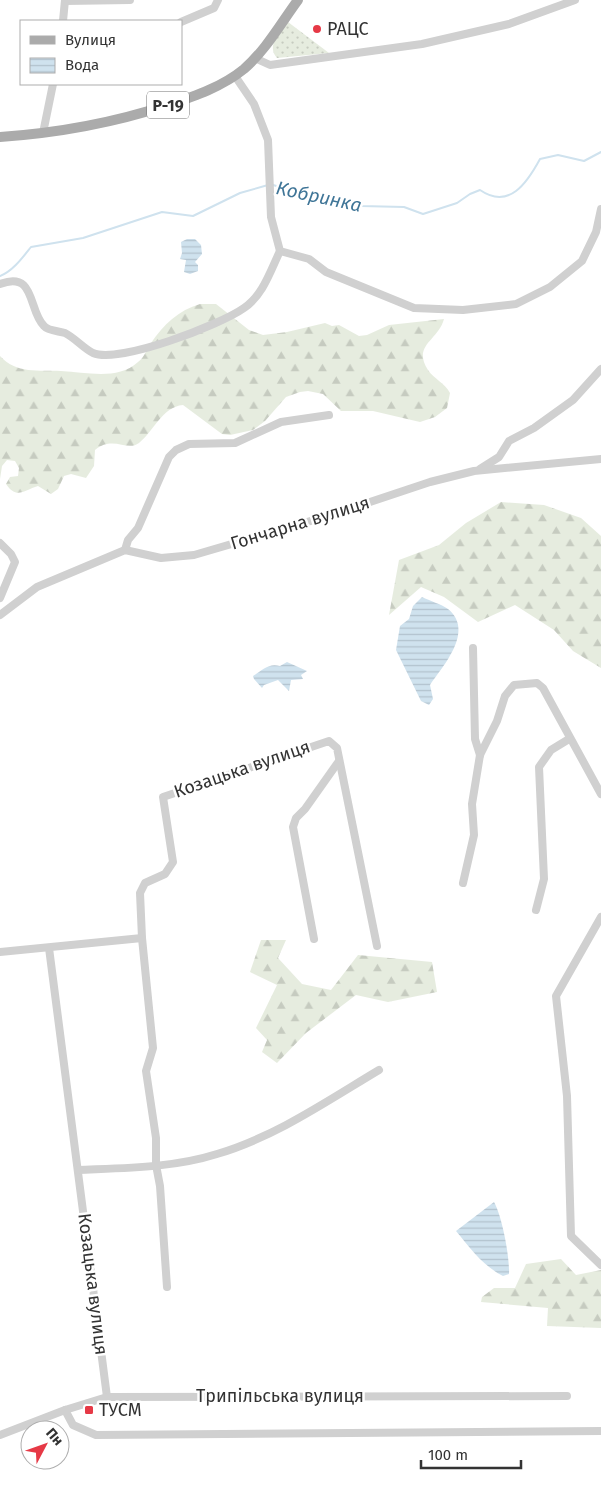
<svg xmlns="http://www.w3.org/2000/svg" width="601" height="1490" font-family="'Fira Sans',sans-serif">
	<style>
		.grass { fill: url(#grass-dots) }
		.forest { fill: url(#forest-firs) }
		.water { fill: url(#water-rules) }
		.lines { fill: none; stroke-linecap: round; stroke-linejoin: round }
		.stream { stroke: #cfe2ee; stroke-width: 2 }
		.minor { stroke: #d0d0d0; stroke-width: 8 }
		.major { stroke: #ababab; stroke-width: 10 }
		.poi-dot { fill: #e63946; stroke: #fff; stroke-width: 2 }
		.labels { text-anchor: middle; stroke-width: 5; stroke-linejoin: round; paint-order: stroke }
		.shield { fill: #fff; stroke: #707070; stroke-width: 1 }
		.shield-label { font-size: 16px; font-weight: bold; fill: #333 }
		.poi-label { font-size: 18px; fill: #333; stroke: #fff; text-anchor: start }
		.street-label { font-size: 18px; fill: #333; stroke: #fff }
		.water-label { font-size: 19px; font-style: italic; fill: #3f7597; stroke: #fff }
	</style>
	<defs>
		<pattern id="grass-dots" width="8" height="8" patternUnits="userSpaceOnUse" patternTransform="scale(1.25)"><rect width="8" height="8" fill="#e6ecdf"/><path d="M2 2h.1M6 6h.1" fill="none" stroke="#c6cbc0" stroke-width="1.8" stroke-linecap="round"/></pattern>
		<pattern id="forest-firs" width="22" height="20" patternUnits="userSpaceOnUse" patternTransform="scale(1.25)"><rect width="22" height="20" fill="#e6ecdf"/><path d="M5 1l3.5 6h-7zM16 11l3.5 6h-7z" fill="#c6cbc0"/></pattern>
		<pattern id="water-rules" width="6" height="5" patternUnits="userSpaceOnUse" patternTransform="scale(1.25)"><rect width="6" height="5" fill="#cfe2ee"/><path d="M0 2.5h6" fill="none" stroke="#b2c2cd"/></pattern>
	</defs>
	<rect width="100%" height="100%" fill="#fff"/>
	<path class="grass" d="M288,22L329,53L277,58C266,45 280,33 288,22Z"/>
	<g class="forest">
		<path d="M200,304H216L249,330L263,335L287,332L325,323L332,326L339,325L359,336L367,335L389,325L444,319C438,341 412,345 428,370C434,379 445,383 450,393L447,408L435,417L420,422L373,411H341L323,394L308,391L300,392L286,397L265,421L253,430L230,435L222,434L183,405C162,407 154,431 139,443C127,452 113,435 95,450L94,466L86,478L71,474L64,476L58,489L51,494L38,486C24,490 17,500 6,484L10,477L18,476L19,468L15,461L7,460L2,466L0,479V356C16,374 39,370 61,371C86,372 117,381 138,362C144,358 147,349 151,343C163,325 179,310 200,304Z"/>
		<polygon points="501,502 544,505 581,518 601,536 601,668 573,651 554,630 515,605 478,622 444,597 421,587 389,615 399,560 439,545 466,523"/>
		<polygon points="261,940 286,940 278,958 302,984 331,990 358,955 432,962 437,992 388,1002 356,995 306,1033 277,1063 262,1052 267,1040 256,1028 277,985 250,972"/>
		<polygon points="561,1259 576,1275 601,1270 601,1328 547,1326 548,1308 481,1302 482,1297 494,1288 515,1288 526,1264"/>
	</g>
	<g class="water">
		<polygon points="187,239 195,239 201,245 202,254 195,262 198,265 198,271 190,274 184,272 186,260 180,259 182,253 181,242"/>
		<path d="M422,597C430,601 441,604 448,609C475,631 443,666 430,685L433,699L429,705L421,701L396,650L400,626L409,619L413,606Z"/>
		<path d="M287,662L307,671L301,675L303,679L291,680L289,691L278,680L264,685L262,688L254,679L253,676C263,670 268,663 280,666Z"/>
		<path d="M494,1202C502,1216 510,1258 509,1274L503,1276C483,1266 470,1248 456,1231Z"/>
	</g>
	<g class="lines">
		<g class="stream">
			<path d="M273,185L329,201L361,206L404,207L423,214L457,203L470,194L480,190C509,210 527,183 540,159L558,155L584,161L601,152"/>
			<path d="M0,276C13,271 23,257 31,247L83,238L162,212L193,216L240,193L268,185"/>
		</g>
		<g class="minor">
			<polyline points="65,1 130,0"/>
			<polyline points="63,21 65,0"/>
			<polyline points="181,22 214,8 218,0"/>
			<polyline points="255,58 270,65 422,44 509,24 575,0"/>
			<polyline points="235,76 254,104 268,140 271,217 280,251 309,259 326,272 414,308 463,310 516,304 550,287 582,261 596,232 601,209"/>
			<polyline points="43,133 53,84"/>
			<path d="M0,284C36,270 28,311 44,326C48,331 59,331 65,333C75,338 83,348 93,353C119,364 220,325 244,308C263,295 270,272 280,251"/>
			<polyline points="480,469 499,457 509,441 534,428 573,400 601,369"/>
			<polyline points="0,543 11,554 15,562 0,598"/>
			<polyline points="125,550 128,540 138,528 169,457 176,450 189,444 235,443 281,422 329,415"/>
			<polyline points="0,615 37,587 125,550 161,558 194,555 331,515 430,482 474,471 601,459"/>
			<polyline points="473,648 475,739 480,755"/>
			<polyline points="463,883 474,835 472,804 480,755 497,721 505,696 514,685 537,683 543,688 601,794"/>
			<polyline points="536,910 544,879 539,767 551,750 569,739"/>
			<polyline points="601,917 556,996 567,1096 571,1236 601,1265"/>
			<polyline points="314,939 293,827 296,818 305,809 339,761"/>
			<polyline points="49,948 107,1397"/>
			<polyline points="0,952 142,938"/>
			<path d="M78,1170C124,1168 173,1168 217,1154C275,1137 327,1101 379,1070"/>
			<polyline points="167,1287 160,1186 156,1165 156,1138 146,1071 153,1048 142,938 140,893 145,883 165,874 173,862 163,797 329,741 337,748 377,946"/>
			<polyline points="65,1410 73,1425 96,1435 601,1431"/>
			<polyline points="0,1435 65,1410 107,1397 567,1396"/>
		</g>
		<path class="major" d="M0,137C58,133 113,123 168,105C195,96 222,87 244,69C266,50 281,23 298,0"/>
	</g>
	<g class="poi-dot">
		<circle cx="317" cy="29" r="5"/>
		<rect x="84" y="1405" width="10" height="10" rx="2.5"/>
	</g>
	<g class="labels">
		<rect class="shield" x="147" y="91.5" width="42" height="27" rx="4"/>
		<g class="shield-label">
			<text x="168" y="111">Р-19</text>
		</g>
		<g class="poi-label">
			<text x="327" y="35">РАЦС</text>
			<text x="99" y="1416">ТУСМ</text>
		</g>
		<g class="street-label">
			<text transform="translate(300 523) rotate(-17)" y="6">Гончарна вулиця</text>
			<text transform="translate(242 769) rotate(-19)" y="6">Козацька вулиця</text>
			<text transform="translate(93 1284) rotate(83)" y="6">Козацька вулиця</text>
			<text x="280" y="1402">Трипільська вулиця</text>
		</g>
		<g class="water-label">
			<text transform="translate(319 196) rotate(12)" y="7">Кобринка</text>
		</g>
	</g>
	<rect x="20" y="20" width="162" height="65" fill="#ffffff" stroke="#adadad"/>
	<rect x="30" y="36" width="25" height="8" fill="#ababab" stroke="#adadad"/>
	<text x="65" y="45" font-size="15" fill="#333333">Вулиця</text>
	<rect x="30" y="58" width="25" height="15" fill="url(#water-rules)" stroke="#adadad"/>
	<text x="65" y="70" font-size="15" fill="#333333">Вода</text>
	<g transform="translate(45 1445) rotate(49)"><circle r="24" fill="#ffffff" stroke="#adadad"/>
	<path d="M0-4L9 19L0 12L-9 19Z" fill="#e63946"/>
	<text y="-8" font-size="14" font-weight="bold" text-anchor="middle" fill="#333333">Пн</text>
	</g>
	<path d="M421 1460v8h100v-8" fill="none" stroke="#333333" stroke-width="2.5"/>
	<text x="428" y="1460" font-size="15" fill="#333333" stroke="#ffffff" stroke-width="4" paint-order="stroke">100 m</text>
</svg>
